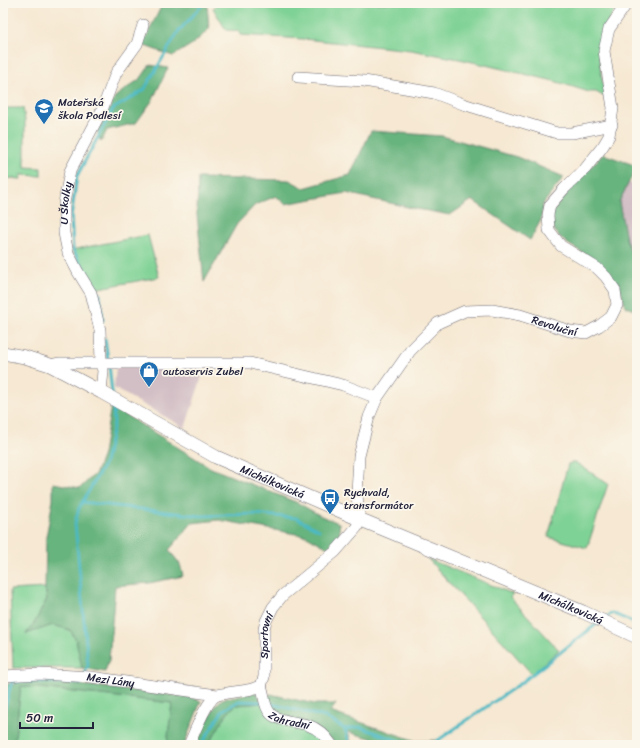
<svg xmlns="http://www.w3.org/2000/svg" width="640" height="748" font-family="Sriracha,sans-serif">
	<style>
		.industrial { fill: #d2bec5 }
		.green { fill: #7fd295; stroke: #507a68 }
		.forest { fill: #67b47e; stroke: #446b5c }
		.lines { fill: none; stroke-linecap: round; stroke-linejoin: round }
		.stream { stroke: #4bb9c4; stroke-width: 3 }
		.minor-casing { stroke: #6c6770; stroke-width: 12 }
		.tertiary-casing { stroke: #6c6770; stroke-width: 14 }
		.minor { stroke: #fff; stroke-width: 11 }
		.tertiary { stroke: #fff; stroke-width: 13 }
		.labels { text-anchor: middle; stroke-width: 3.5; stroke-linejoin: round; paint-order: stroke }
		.poi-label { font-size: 11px; fill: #22223b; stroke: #fbf7ec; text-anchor: start }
		.street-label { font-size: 11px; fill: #22223b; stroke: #fbf7ec }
	</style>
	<rect width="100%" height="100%" fill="#fbf7ec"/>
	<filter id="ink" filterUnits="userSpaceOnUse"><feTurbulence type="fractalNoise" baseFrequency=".025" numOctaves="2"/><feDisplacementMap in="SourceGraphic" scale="8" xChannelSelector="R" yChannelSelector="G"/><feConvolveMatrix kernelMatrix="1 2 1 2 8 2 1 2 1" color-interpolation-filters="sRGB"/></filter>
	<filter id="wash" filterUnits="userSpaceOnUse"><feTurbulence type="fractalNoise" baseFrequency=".012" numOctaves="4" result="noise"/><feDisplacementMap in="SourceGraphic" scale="16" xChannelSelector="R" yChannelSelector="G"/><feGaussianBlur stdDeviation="0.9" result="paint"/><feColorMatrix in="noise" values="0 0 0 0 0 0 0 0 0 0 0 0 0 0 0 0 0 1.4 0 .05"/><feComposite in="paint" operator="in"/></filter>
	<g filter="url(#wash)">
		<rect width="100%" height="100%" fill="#f6e8d2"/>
		<g class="industrial">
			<polygon points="616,180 637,185 637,294 629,294"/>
			<polygon points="116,366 205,368 185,428 114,388"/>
		</g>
		<g class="green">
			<path d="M220,3H619C596,41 596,50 605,93V95L603,96L596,92H589L554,81L464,60L411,50L303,39L240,35V31L226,30L213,8Z"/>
			<polygon points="3,108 23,108 25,120 25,167 41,168 41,176 21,175 21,179 3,178"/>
			<polygon points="148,235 159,277 94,289 71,250"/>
			<polygon points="575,462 608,484 587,548 548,537 568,464"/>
			<polygon points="428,559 513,594 510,597 559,650 532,674"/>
			<polygon points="45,588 47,599 35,622 26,634 53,625 70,630 76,640 82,668 13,668 10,590"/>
			<polygon points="21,686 172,703 167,745 14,745"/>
			<polygon points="263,703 315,733 327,745 208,745 228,711 236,705"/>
		</g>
		<g class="forest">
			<polygon points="163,3 207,3 209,29 194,43 173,56 142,45"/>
			<polygon points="150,65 168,68 152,101 136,123 107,130 101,142 97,131 116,96 141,78"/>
			<polygon points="371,131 442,136 517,157 564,177 543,204 541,220 530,240 472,200 450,215 412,208 346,193 285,204 276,196 255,205 237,224 204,282 197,215 198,178 289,180 304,188 350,175"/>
			<path d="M603,154L637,166L619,202L626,239L635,264L637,265V311L625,306C623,299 621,287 616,281C608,271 598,263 588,256C571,245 541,233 556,207C568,187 588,171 603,154Z"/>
			<polygon points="111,406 211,468 298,503 321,516 339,523 340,535 328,548 307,536 219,520 192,523 169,550 180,564 183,576 149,583 115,586 109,660 105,672 82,668 76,640 70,630 53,625 26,634 35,622 47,599 45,588 46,537 53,500 53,483 80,488 96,473 103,454"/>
			<polygon points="17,681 94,686 189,697 201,701 184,745 167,745 172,703 21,686 14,745 3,745 3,683 15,685"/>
			<polygon points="256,692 263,703 236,705 228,712 208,745 194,745 216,705 222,699"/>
			<polygon points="270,694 315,704 336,704 330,712 416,741 439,740 440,745 396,745 348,732 352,745 335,745 331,739 275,713 267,699"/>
		</g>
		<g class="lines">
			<g class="stream">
				<polyline points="103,320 100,295 73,250 71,217 77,176 113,109 144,90 178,32 204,3"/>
				<polyline points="105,339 108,360"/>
				<polyline points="109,365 112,393"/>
				<polyline points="82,502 201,516 255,514 296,518 319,530"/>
				<polyline points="605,618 612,613 637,624"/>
				<polyline points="85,674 88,665 75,523 79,508 105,463 114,423 113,403"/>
				<polyline points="268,703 325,717 345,729 350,745"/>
				<polyline points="3,715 12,681 82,683 83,679"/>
				<polyline points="345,729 360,727 410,745"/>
				<polyline points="201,745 223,710 239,701 263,702"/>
				<polyline points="412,745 434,743 521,683 598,623"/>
			</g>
		</g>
	</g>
	<g filter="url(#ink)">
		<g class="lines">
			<g class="minor-casing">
				<g id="minor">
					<polyline points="298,77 364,81 434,93 463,104 557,133 572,133 612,125"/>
					<polyline points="50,365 60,363 250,363 343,385 377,398"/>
					<path id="s1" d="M101,392L103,371L101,362L100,330L91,293L78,272L68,253L64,233V203L70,171L102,110L116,73L137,44L143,25"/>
					<path id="s2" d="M3,676L40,674L91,677L217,695"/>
					<path id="s3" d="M261,686C265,695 263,705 270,713C276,721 298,722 308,725C319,729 326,736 332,745"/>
					<path id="s4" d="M189,745C194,734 207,698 218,695C232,691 247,692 261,686L264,677V629L266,621L273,607L283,595L335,552L357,527L359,519L357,494L359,456L369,417L377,398L410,351L438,323L465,311L492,310L520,315L570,331L586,333L599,326L611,317L617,305L615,290L606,277L597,268L561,246L549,230L548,215L550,205L564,189L585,169L603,146L609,136L613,108L604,51L609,29L627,3"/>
				</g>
			</g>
			<g class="tertiary-casing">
				<g id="tertiary">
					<path id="s5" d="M3,353L25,357L50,365L101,392L216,457L359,519L583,612L637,637"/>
				</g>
			</g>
			<use href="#minor" class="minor"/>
			<use href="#tertiary" class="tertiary"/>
		</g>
	</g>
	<defs>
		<g id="school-pin" transform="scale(1)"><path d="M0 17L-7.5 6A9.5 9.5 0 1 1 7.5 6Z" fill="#1f6fb2" stroke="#fbf7ec"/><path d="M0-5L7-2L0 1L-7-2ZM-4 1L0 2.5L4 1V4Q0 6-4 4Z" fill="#fff"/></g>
		<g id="shop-pin" transform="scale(1)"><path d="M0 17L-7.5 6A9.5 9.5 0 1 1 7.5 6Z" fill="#1f6fb2" stroke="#fbf7ec"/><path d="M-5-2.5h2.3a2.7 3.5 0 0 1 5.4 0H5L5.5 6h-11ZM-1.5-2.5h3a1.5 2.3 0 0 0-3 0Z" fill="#fff"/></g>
		<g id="bus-pin" transform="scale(1)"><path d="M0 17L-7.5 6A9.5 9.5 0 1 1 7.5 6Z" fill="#1f6fb2" stroke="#fbf7ec"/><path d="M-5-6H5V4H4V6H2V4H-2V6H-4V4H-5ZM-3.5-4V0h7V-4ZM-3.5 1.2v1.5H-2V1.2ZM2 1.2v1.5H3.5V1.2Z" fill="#fff"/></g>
	</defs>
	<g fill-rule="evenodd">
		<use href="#school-pin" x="44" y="108"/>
		<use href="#shop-pin" x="149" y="371"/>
		<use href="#bus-pin" x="330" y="498"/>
	</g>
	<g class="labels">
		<g class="poi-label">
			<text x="58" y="106">Mateřská<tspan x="58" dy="13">škola Podlesí</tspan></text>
			<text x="163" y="375">autoservis Zubel</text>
			<text x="344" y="496">Rychvald,<tspan x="344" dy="13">transformátor</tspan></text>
		</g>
		<g class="street-label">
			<text dy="4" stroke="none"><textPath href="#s1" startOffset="197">U Školky</textPath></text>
			<text dy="4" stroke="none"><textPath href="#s4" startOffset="651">Revoluční</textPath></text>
			<text dy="4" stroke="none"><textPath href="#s5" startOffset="300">Michálkovická</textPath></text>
			<text dy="4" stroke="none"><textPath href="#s5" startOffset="624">Michálkovická</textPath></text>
			<text dy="4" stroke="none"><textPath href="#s4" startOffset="154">Sportovní</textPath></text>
			<text dy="4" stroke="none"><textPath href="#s2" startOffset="108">Mezi Lány</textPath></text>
			<text dy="4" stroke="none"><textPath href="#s3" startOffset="50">Zahradní</textPath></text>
		</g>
	</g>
	<rect width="640" height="748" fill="none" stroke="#fbf7ec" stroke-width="16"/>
	<path d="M20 722v6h73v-6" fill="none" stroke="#22223b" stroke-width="2"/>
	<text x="26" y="722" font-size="12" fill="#22223b" stroke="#fbf7ec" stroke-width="3" paint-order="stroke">50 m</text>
</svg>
